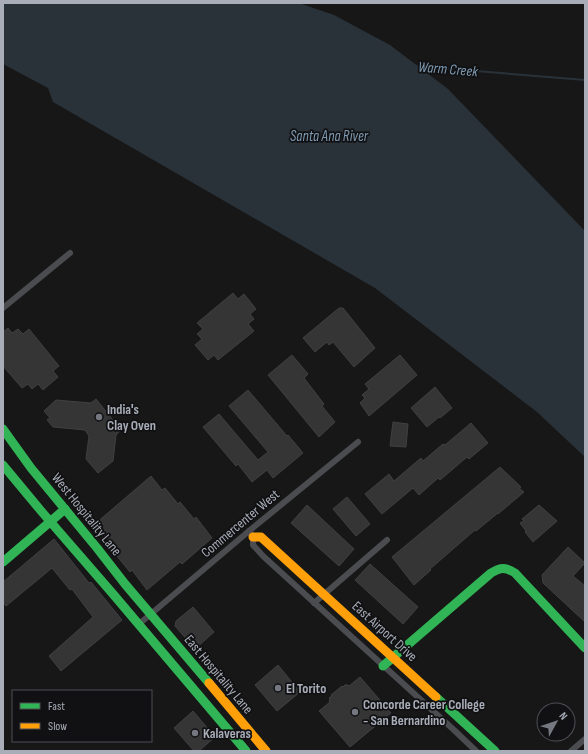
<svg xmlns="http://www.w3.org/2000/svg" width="588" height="754" font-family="'Sofia Sans Condensed',sans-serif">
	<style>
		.water { fill: #2a3239 }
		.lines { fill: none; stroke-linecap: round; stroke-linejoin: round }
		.stream { stroke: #2a3239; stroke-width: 2 }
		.building { fill: #353536; stroke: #3f4043 }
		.street { stroke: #4b4c50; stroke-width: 6 }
		.fast { stroke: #30b455; stroke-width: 9 }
		.slow { stroke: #ff9f0a; stroke-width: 9 }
		.poi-dot { fill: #757880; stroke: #111113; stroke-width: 1.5 }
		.labels { text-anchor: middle; stroke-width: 3.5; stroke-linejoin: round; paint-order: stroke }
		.poi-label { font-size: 14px; font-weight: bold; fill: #a8adb8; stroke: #111113; text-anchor: start }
		.street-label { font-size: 14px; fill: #a8adb8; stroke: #111113 }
		.water-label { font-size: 15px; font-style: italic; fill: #7f9bb3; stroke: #111113 }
	</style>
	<rect width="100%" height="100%" fill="#171717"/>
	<polygon class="water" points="3,3 299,3 334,15 390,45 448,89 585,231 585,457 537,412 375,288 53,102 48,88 3,64"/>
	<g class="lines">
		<polyline class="stream" points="415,66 585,80"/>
	</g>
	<g class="building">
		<polygon points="233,293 238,299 244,294 256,309 250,314 254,319 248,324 254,331 218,360 214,355 208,360 195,345 202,339 197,334 203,329 197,323"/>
		<polygon points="339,308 343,308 375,348 354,367 333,342 329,345 327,342 315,352 303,338"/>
		<polygon points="8,328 12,333 18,329 23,334 29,329 59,366 53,371 58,377 43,390 38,384 32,389 28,384 22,388 3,366 3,332"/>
		<polygon points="292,355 308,374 304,378 324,404 322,406 335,422 319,437 268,375"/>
		<polygon points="400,355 417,375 369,416 360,403 365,398 362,395 369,389 365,384"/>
		<polygon points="435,387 452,408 440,418 439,417 427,427 411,408"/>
		<polygon points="248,390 287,436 288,435 303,453 273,478 267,470 252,482 238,464 236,466 203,427 219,414 258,460 268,452 229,406"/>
		<polygon points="96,399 121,430 116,435 113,461 98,473 86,459 89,436 85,430 53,427 47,420 50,418 44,411 56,400 91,403"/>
		<polygon points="393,422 408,424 406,447 390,446"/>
		<polygon points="471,423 488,443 469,459 467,457 440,480 438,478 419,495 413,488 382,514 365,494 389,474 394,481 421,458 423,461 443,444 445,445"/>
		<polygon points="500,467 521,487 519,488 524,492 498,514 498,513 476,531 475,530 430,569 431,570 414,585 392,557"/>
		<polygon points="151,476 162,490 165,488 178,504 180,502 194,519 196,517 212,538 182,564 180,562 147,590 132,570 130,572 108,545 110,542 95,524"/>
		<polygon points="347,497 370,524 356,536 333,509"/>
		<polygon points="307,505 354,549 339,566 291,523"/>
		<polygon points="539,505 557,521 533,542 525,532 526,531 520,523 524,521 522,519"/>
		<polygon points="54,539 89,583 91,582 122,620 61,671 49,656 93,617 72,589 70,590 52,568 6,606 3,602 3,582"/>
		<polygon points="568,547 585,563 573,576 585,586 585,622 543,583 542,575"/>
		<polygon points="370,564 418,607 403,624 355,580"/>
		<polygon points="193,607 214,632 195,649 175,626 176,621"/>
		<polygon points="278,665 300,692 277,711 255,685"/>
		<polygon points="360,677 391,713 350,747 319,711 330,702 329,701 330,699 329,698 332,696 331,695 342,686 343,687 346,684 347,686 348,685 349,686"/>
		<polygon points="193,711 215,737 199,751 194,751 174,728"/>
	</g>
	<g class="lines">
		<g class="street">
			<polyline points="3,308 70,253"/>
			<polyline points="249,531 253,537 253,545 263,556 454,730 476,751"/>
			<polyline points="314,603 387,540"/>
			<polyline points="139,624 249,531 358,442"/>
			<polyline points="571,751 585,739"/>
		</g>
		<g class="fast">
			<polyline points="3,429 31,468 97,548 125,584 209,683"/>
			<polyline points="3,465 42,512 113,594 246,751"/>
			<polyline points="3,562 65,509"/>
			<path d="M383,666L491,573C501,567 505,567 515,573L585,648"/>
			<polyline points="436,697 495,751"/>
		</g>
		<g class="slow">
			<polyline points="253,537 261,537 436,697"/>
			<polyline points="209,683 266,751"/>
		</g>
	</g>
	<g class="poi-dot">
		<circle cx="99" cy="417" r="4"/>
		<circle cx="278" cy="688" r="4"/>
		<circle cx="355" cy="712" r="4"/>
		<circle cx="195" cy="733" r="4"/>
	</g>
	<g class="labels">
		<g class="poi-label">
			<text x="107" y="414">India's<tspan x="107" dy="16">Clay Oven</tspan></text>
			<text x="286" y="693">El Torito</text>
			<text x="363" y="709">Concorde Career College<tspan x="363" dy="16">- San Bernardino</tspan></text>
			<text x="203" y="738">Kalaveras</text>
		</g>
		<g class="street-label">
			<text transform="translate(87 514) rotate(51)" y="5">West Hospitality Lane</text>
			<text transform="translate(240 523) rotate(-40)" y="5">Commercenter West</text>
			<text transform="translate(385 631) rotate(42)" y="5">East Airport Drive</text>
			<text transform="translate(219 674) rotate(50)" y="5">East Hospitality Lane</text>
		</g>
		<g class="water-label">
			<text transform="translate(448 69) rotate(5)" y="5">Warm Creek</text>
			<text x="329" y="141">Santa Ana River</text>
		</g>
	</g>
	<rect width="588" height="754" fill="none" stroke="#a8adb8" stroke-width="8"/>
	<rect x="12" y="690" width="140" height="52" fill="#111113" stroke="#4d4f55"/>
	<rect x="20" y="703" width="20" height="6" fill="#30b455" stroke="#4d4f55"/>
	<text x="48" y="710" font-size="12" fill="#a8adb8">Fast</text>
	<rect x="20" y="723" width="20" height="6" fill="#ff9f0a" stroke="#4d4f55"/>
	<text x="48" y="730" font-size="12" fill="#a8adb8">Slow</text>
	<g transform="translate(556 722) rotate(50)"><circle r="19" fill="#111113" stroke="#4d4f55"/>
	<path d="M0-3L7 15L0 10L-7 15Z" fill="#757880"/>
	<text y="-6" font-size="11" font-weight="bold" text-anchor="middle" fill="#a8adb8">N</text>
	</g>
</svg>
